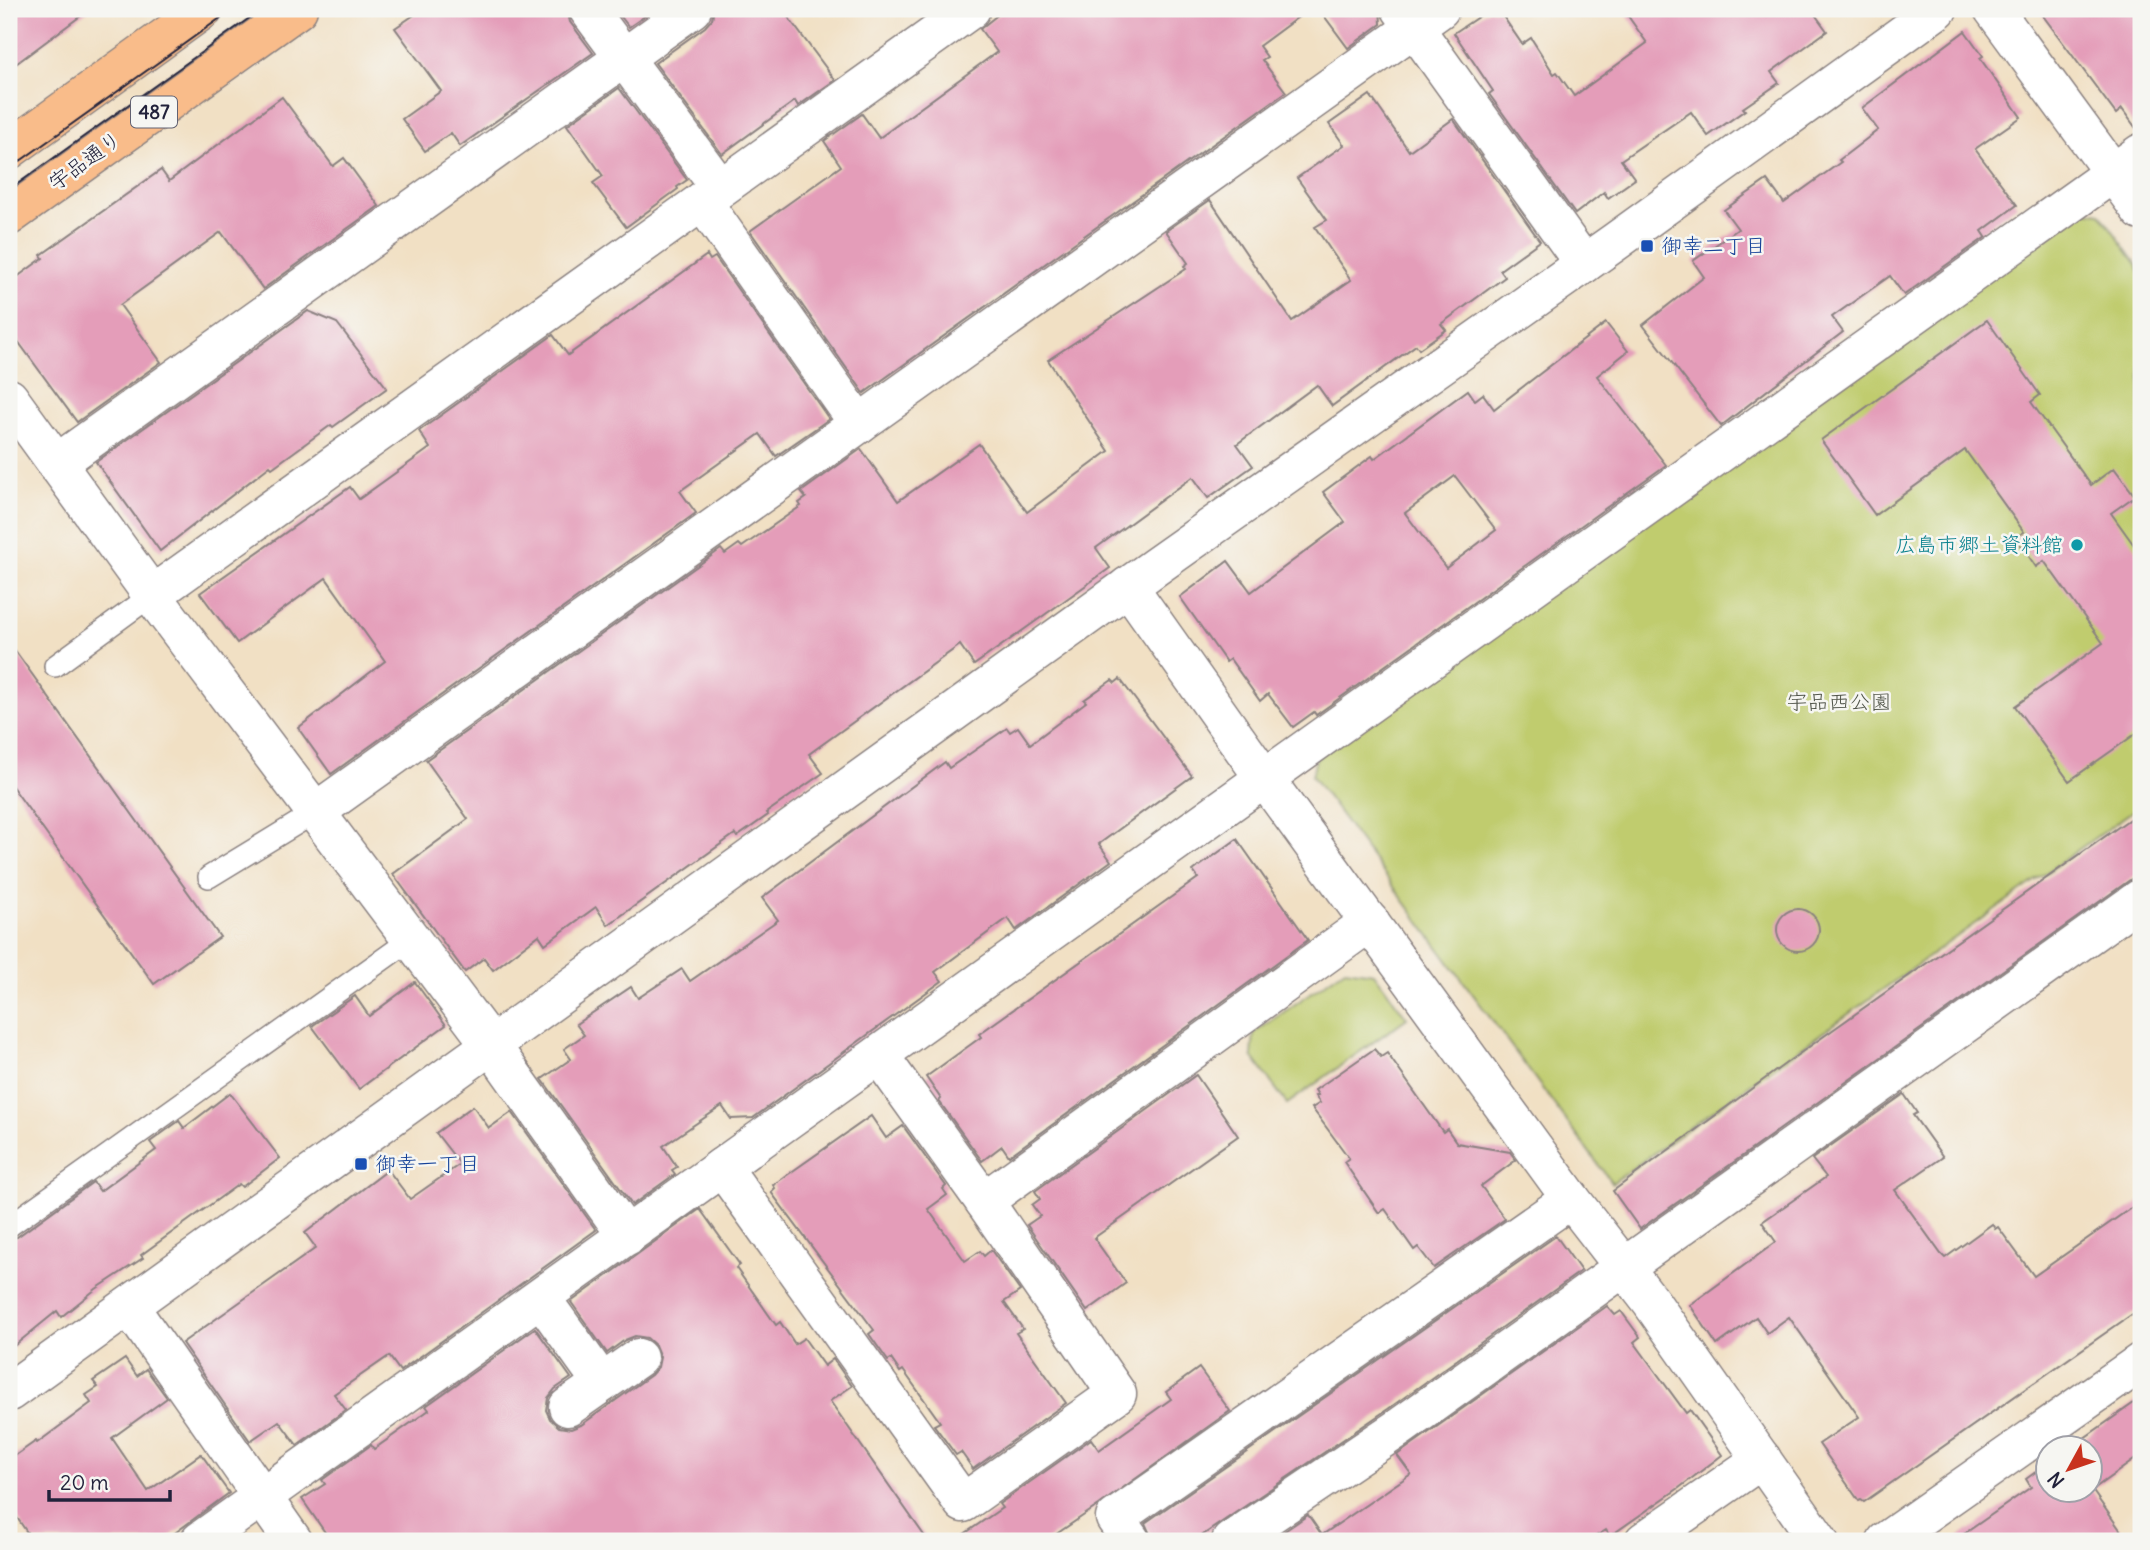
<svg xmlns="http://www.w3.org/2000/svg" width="2150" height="1550" font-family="Delius,'Klee One',sans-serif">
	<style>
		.green { fill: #c0cc6e; stroke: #717754; stroke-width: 2 }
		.building { fill: #e49db9; fill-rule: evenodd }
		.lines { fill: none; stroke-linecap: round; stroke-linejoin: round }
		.service-casing { stroke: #8a8180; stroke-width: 24 }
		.minor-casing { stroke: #8a8180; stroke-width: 41 }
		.tertiary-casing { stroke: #8a8180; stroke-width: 41 }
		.trunk-casing { stroke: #8a8180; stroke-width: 41 }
		.service { stroke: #fff; stroke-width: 21 }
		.minor { stroke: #fff; stroke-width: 38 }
		.tertiary { stroke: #fff; stroke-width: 38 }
		.trunk { stroke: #f9bc8a; stroke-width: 38 }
		.tram { stroke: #22223b; stroke-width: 2 }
		.transit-dot { fill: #1a4fb4; stroke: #f6f6f2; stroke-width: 2.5 }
		.culture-dot { fill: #0f9aa8; stroke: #f6f6f2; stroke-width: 2.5 }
		.labels { text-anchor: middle; stroke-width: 5; stroke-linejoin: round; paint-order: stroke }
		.shield { fill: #f6f6f2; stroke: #626272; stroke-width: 2 }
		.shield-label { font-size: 19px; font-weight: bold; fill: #22223b }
		.street-label { font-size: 21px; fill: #22223b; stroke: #f6f6f2 }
		.transit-label { font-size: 21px; fill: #164399; stroke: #f6f6f2; text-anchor: start }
		.culture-label { font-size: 21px; fill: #0d838f; stroke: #f6f6f2; text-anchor: end }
		.park-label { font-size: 21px; fill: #51554a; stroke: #f6f6f2 }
	</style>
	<rect width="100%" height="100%" fill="#f6f6f2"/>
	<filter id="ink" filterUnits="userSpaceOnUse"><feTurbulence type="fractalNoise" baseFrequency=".0143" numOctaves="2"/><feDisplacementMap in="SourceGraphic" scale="14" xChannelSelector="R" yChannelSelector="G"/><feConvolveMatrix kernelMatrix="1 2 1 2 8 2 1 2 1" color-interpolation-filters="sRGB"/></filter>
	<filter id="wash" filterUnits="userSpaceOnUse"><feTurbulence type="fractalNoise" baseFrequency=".00686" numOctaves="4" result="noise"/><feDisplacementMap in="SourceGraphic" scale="28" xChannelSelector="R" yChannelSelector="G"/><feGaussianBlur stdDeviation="1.57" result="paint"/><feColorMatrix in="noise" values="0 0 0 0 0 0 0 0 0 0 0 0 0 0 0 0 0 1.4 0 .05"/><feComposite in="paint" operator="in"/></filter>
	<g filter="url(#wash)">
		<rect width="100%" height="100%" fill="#f1e0c4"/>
		<g class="green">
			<polygon points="2080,210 2100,213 2136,263 2141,274 2141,805 1612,1183 1312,776 1316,758"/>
			<polygon points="1345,969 1374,973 1407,1018 1287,1104 1252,1056 1254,1033"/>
		</g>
		<g id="blocks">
			<g class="building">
				<polygon points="9,9 90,9 9,69"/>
				<polygon points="423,9 567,9 570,22 593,53 460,146 451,133 425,151 402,119 441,91 395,28"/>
				<polygon points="615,9 655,9 629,27"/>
				<polygon points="714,9 782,9 835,80 798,106 795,101 722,154 655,63 705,27 712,19"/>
				<polygon points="1005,9 1309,9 1259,46 1267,57 1262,60 1286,92 864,393 750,231 841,166 824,141 862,114 879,138 997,52 980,29"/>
				<polygon points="1319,9 1380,9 1381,24 1348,48"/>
				<polygon points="1490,9 1498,9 1522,44 1531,38 1554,74 1557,72 1574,96 1647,43 1623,9 1811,9 1827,31 1771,72 1779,83 1743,108 1745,110 1708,136 1691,112 1621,160 1635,179 1608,198 1604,192 1575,214 1489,94 1493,91 1454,33"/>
				<polygon points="2038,9 2141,9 2141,132 2138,131 2122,109 2116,114"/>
				<polygon points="1965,31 1983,56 1980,58 2021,117 1975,149 2017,205 1982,231 1986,237 1904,295 1890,276 1832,317 1843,332 1721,426 1643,325 1704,277 1693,261 1738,229 1724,210 1767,180 1784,203 1841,162 1839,160 1878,130 1862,108"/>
				<polygon points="619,88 687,180 677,187 678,189 626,227 593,183 603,176 567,125"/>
				<polygon points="1370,95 1409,151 1453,119 1540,241 1500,270 1505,277 1441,324 1446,330 1419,349 1416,345 1332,406 1317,385 1237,444 1253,466 1208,498 1193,477 1096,548 1110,568 1015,636 974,665 960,645 809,754 823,773 766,813 768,815 737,837 735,834 608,925 596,907 545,944 539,935 493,970 484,958 465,972 393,874 468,819 426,760 721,549 725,554 739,544 742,547 801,506 799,503 806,498 801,492 861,449 898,501 979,444 1027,512 1109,451 1048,360 1186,269 1184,266 1188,263 1166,231 1210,200 1292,321 1351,280 1315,227 1327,220 1297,178 1344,145 1329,124"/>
				<polygon points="282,97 333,166 344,158 379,206 263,289 221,232 120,305 161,362 77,422 9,329 9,283 43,258 41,255 161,170 169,181"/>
				<polygon points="707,255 710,260 715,257 829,419 776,456 760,434 680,491 696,513 331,774 298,728 385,661 326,578 237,643 200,593 350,487 359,499 430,448 419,431 553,335 568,355"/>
				<polygon points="308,311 337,323 387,388 333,427 331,425 272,468 270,466 160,551 96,462"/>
				<polygon points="1987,320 2040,395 2031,402 2091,485 2114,468 2135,496 2111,513 2141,555 2141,730 2069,781 2015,706 2103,643 2044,561 2036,567 2026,552 2015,538 2024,532 1965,450 1875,515 1821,440"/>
				<path d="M1606,323L1628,351L1597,376L1666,465L1316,715L1314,712L1293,727L1268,694L1260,701L1230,659L1226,662L1180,597L1228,561L1251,592L1345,522L1323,492L1372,456L1374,459L1468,390L1475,400L1483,394L1494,409ZM1455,476L1496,530L1446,568L1405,513Z"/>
				<polygon points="9,642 220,937 154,984 9,782"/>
				<polygon points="1120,679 1192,776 1099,844 1111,861 1016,930 1008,918 935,972 942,981 753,1118 731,1119 722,1106 663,1146 677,1167 672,1170 675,1174 632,1205 542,1079 571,1059 564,1049 584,1035 576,1024 631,987 638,998 682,969 690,981 778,920 762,898 945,762 949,768 1007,728 1010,732 1018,727 1030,744 1086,702 1084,700 1112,680 1115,683"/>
				<polygon points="2141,811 2141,872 1640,1229 1613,1191 1789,1061"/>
				<polygon points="1237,839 1308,940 1009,1156 1002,1146 982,1161 939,1101 941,1099 926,1077 981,1037 979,1034 1198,878 1193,871"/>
				<circle cx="1798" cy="930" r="21"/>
				<polygon points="415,982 446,1025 359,1089 312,1026 355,996 369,1016"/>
				<polygon points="1374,1049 1381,1057 1387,1053 1443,1132 1447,1129 1457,1143 1510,1152 1516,1160 1481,1186 1505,1219 1434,1268 1418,1247 1414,1250 1385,1209 1379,1213 1344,1162 1349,1158 1312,1108 1320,1103 1315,1096 1318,1095 1315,1090"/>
				<polygon points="1196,1075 1238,1136 1094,1238 1126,1283 1087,1311 1027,1225 1040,1216 1032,1205 1040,1199 1035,1191"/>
				<polygon points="230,1093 280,1158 242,1187 239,1184 141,1255 143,1258 96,1289 61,1317 57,1311 9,1350 9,1239 17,1237 93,1182 100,1191 156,1150 150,1142 179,1121 184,1128"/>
				<polygon points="1904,1094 1917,1113 1913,1115 1943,1157 1895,1190 1941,1254 1945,1258 1992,1224 1995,1229 1998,1227 2034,1276 2141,1201 2141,1308 1864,1502 1861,1500 1859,1501 1819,1444 1859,1417 1789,1317 1767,1333 1756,1317 1717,1345 1690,1305 1776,1242 1762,1222 1826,1177 1812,1159"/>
				<polygon points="473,1106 489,1128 512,1112 596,1230 400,1371 389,1356 334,1394 346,1410 297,1445 279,1421 250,1441 182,1343 316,1248 305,1233 388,1170 410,1199 460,1164 436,1133"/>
				<polygon points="871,1116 886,1138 903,1126 946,1186 943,1189 947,1195 928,1209 965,1261 980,1251 984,1256 991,1250 1020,1291 1004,1302 1023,1329 1016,1333 1066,1403 973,1469 961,1452 956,1455 934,1425 940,1422 903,1370 900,1372 891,1359 888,1361 869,1334 874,1330 771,1192 775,1188 773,1185"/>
				<polygon points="700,1209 740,1265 736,1268 776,1325 780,1322 795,1344 804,1338 824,1366 833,1359 852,1386 830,1401 928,1541 331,1541 302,1499 325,1484 322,1480 371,1445 374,1449 429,1410 426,1406 535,1328 571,1378 555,1389 548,1398 546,1410 550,1419 559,1427 571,1429 581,1425 651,1375 658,1367 660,1357 655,1345 647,1338 635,1336 625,1340 607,1353 571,1302"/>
				<polygon points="1556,1236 1581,1271 1388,1409 1194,1541 1153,1541 1145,1523"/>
				<polygon points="1607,1306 1615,1315 1621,1311 1640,1337 1634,1342 1686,1413 1690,1410 1722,1455 1679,1488 1610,1536 1606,1530 1588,1541 1274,1541 1273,1539 1308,1515 1322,1535 1411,1474 1397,1455"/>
				<polygon points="125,1359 137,1376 146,1369 167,1398 112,1438 148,1491 201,1454 229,1493 164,1541 33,1541 9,1506 9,1460 36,1441 37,1443 91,1403 86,1395 98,1387 93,1381"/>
				<polygon points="1199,1368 1230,1411 1099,1505 1046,1541 954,1541 1002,1508 999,1504 1091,1439 1099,1450 1171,1399 1166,1392"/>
				<polygon points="2141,1398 2141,1455 2092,1490 2128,1541 1954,1541 2031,1487 2026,1479 2048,1463 2048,1490 2090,1490 2090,1448 2070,1448"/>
			</g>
		</g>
	</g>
	<g filter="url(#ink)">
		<use href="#blocks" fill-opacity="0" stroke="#8a8180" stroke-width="2"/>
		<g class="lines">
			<g class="service-casing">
				<g id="service">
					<polyline points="55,666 152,595"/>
					<polyline points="209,877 314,813"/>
					<polyline points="9,1226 410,940"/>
				</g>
			</g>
			<g class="minor-casing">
				<g id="minor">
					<polyline points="588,9 720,188"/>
					<polyline points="1401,9 1584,264"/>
					<polyline points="702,201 859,424"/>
					<polyline points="9,398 152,595 491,1045 627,1236"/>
					<polyline points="56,464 692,9"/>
					<polyline points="152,595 971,9"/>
					<polyline points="314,813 1440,9"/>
					<polyline points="722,1167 963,1503 1117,1394 984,1201 879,1055"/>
					<polyline points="984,1201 1370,922"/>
					<polyline points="541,1298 602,1383"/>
					<polyline points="129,1306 293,1541"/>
					<polyline points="568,1407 638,1358"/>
					<polyline points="200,1541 1265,778 2141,153"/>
					<polyline points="1131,1541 1115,1518 1571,1199"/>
					<polyline points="1231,1541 1400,1427 2141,898"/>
					<polyline points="1644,1541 1762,1459"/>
					<polyline points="1886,1541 2141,1362"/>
				</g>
			</g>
			<g class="tertiary-casing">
				<g id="tertiary">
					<polyline points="1993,9 2141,211"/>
					<polyline points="1128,586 1252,761 1571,1199 1651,1302 1819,1541"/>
					<polyline points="9,1392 1155,567 1615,242 1938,9"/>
				</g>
			</g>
			<g class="trunk-casing">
				<g id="trunk">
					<polyline points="9,150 204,9"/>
					<polyline points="9,216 298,9"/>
				</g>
			</g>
			<use href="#service" class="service"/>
			<use href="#minor" class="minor"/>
			<use href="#tertiary" class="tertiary"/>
			<use href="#trunk" class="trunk"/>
			<g class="tram">
				<polyline points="9,169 233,9"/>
				<polyline points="9,190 262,9"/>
			</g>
		</g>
	</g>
	<g class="transit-dot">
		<rect x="1640" y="239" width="14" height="14" rx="3.5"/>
		<rect x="354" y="1157" width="14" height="14" rx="3.5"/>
	</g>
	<circle class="culture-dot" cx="2077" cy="545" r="7"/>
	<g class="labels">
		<rect class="shield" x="131" y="96.5" width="46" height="31" rx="5"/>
		<g class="shield-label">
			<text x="154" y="119">487</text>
		</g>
		<g class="street-label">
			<text transform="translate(85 161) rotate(-36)" y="7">宇品通り</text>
		</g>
		<g class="transit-label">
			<text x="1661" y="253">御幸二丁目</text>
			<text x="375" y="1171">御幸一丁目</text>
		</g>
		<g class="culture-label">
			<text x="2063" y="552">広島市郷土資料館</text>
		</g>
		<g class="park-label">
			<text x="1839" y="709">宇品西公園</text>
		</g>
	</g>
	<rect width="2150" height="1550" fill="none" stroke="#f6f6f2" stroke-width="35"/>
	<g transform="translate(2069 1469) rotate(230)"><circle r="33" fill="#f6f6f2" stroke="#a1a1a9" stroke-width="2"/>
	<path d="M0-5L12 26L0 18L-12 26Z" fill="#c8321e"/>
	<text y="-10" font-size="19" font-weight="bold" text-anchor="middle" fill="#22223b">N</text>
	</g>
	<path d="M49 1490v10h121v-10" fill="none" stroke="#22223b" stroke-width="3.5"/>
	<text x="60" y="1490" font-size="21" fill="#22223b" stroke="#f6f6f2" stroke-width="5" paint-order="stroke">20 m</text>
</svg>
